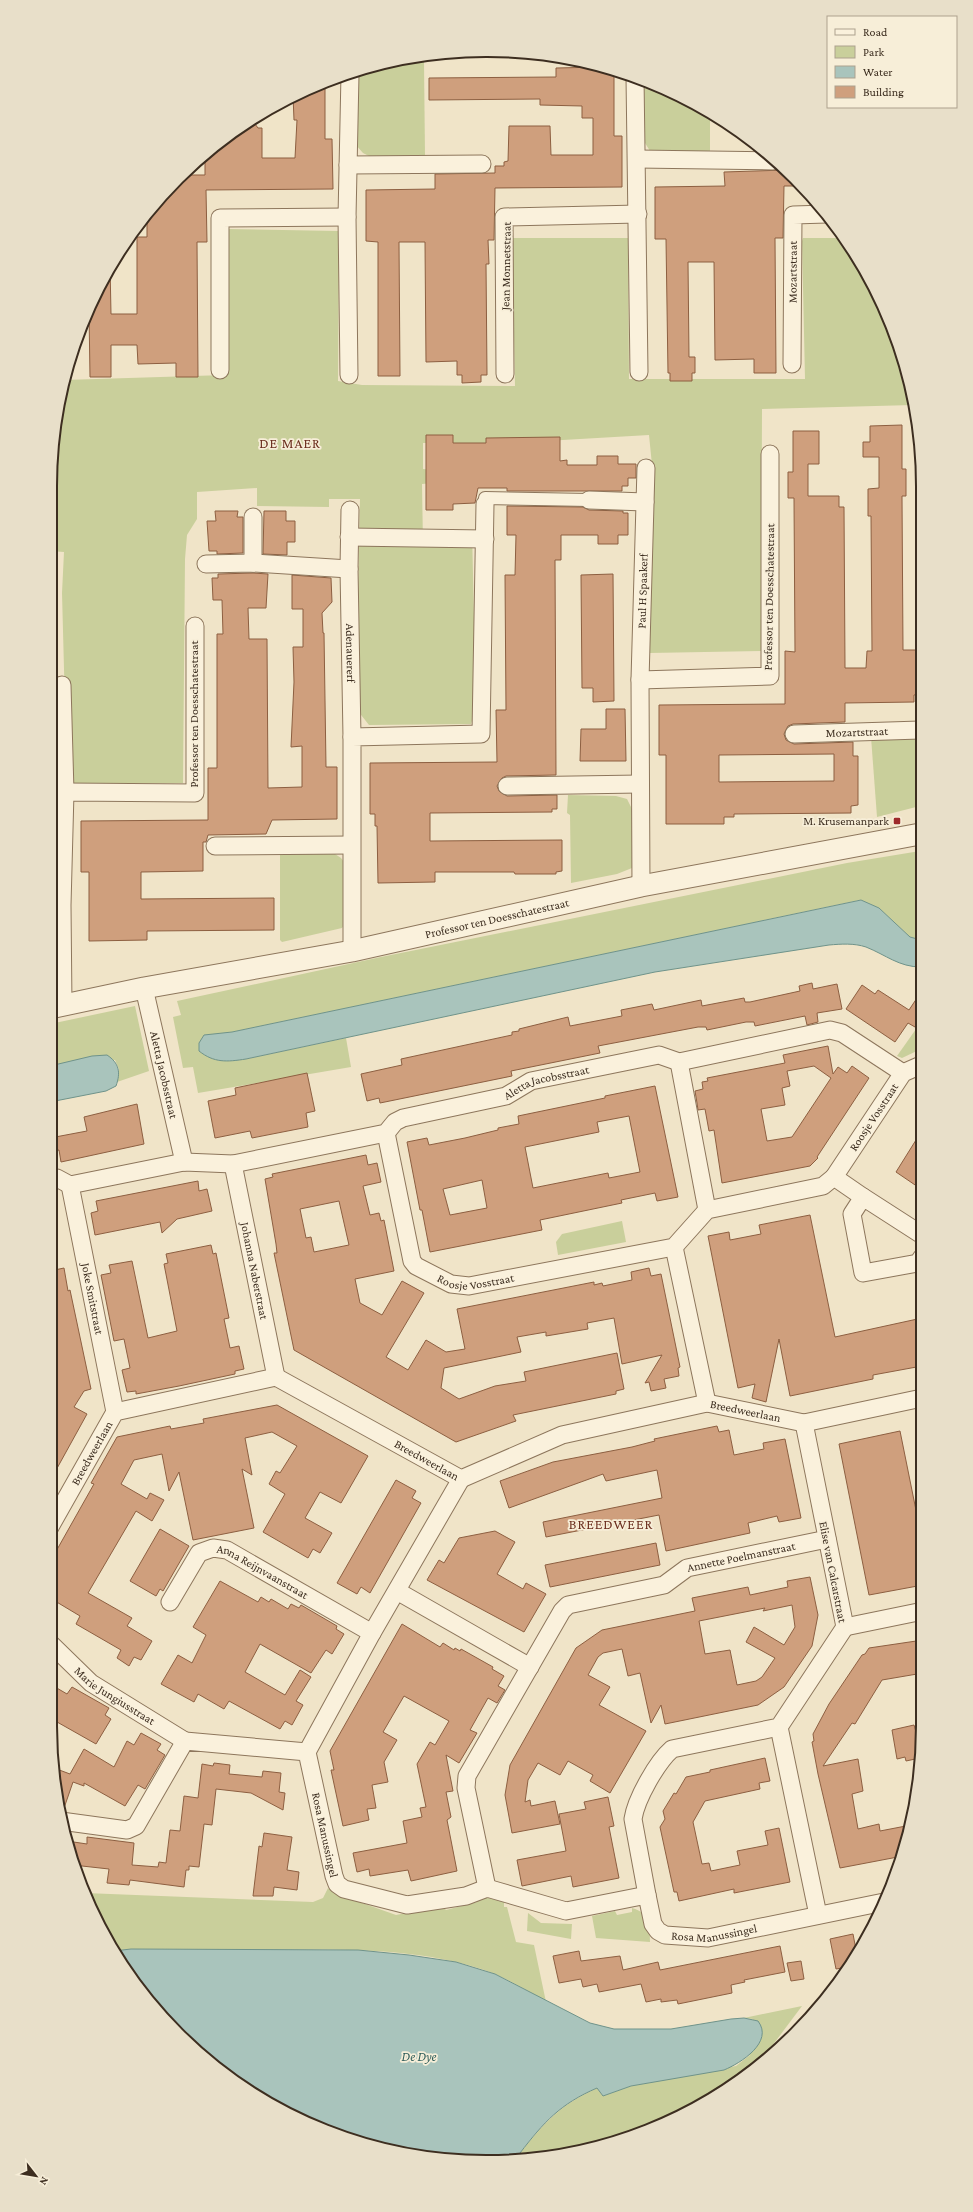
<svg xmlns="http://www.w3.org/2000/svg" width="973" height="2212" font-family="'Crimson Pro',serif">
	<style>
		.green { fill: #c9cf9b }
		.water { fill: #a9c4bc; stroke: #6f938a }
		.building { fill: #cf9f7d; stroke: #8d5f41; fill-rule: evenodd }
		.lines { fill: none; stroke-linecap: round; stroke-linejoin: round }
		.pedestrian-casing { stroke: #8d765c; stroke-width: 14 }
		.minor-casing { stroke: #8d765c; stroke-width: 19 }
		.tertiary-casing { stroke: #8d765c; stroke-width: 23 }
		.pedestrian { stroke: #faf1dc; stroke-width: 12 }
		.minor { stroke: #faf1dc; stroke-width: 17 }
		.tertiary { stroke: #faf1dc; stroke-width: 21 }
		.poi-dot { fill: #9e2a2b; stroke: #f7eed8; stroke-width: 1.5 }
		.labels { text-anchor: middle; stroke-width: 3.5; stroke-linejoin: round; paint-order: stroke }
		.street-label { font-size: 12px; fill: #3d2e20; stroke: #f7eed8 }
		.poi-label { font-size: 12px; fill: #3d2e20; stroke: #f7eed8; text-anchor: end }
		.water-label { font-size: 13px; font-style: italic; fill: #2f5d5a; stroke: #f7eed8 }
		.quarter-label { font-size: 14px; letter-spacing: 1px; fill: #6b2e1e; stroke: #f7eed8 }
		.rim { fill: none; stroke: #3d2e20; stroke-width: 2 }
	</style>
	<rect width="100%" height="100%" fill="#f0e4c8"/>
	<g class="green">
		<polygon points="393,62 424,62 425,155 420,157 369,156 363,153 356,145 356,72 374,65"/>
		<polygon points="644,81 710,114 710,154 650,151 645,143"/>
		<path d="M227,229L339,231L338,381L362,385L515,386L512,238H628L629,379H805L802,241L803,238H843L890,319L913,405L762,409L761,651L649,653L650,522L654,485L649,435L511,443H423V469L434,470V483L422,484L423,544H447V530H472L476,708L471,724L369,725L358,711L356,696L360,499H329V507L257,506V488L197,492V519L187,535L185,559L183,783H67L62,593L64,552L50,551C50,494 49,435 64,380L225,375Z"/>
		<polygon points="871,737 920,737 920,806 877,817"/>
		<polygon points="568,795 616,796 627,799 633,811 632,868 617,874 571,883 570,815 567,813"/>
		<polygon points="920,851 920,940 910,937 879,908 860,900 228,1033 246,1059 346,1038 351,1067 198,1093 193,1067 183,1068 173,1017 181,1015 177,1001 381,957 847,863"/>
		<polygon points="283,853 335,854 341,858 344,862 344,925 342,928 282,942 280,940 280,854"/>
		<polygon points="135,1006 149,1071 117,1082 119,1069 115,1060 50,1066 50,1024"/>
		<polygon points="921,1022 921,1049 902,1058 897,1056"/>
		<polygon points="622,1221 626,1242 558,1255 556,1242 562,1234"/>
		<path d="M328,1888L334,1893L396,1915L442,1906L446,1910L477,1902V1900L489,1897L504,1901V1907H507L516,1942L534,1945L546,2002C525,1990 504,1976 481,1969C415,1948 342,1949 273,1950C226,1950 178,1950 131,1949L114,1951L108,1944L85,1893L313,1902L323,1898Z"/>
		<path d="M632,1908C650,1913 650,1926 650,1942L596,1938L592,1916L615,1911L617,1915L632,1912Z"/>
		<polygon points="528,1913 541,1923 572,1924 571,1939 527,1931"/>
		<polygon points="813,2003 821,2004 779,2049"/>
		<path d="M802,2006L769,2050L774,2054L705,2103L653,2129L571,2154L518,2159L520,2153C545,2122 560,2105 597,2088L603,2096L631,2086L736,2066L750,2055L753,2019L744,2018Z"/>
	</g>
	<g class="water">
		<path d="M861,900L879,908L910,937L921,940V967C899,967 886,955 866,947C854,943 841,944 829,945L655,972L246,1059C227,1062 214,1063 199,1051V1043L204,1035L232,1032Z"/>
		<path d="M107,1055C119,1063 121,1072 116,1086L106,1091L50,1102V1066L92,1056Z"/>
		<path d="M131,1949L358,1950L409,1955L456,1962L495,1974L590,2023L614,2029H671L731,2019L744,2018L758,2021C774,2042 741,2063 724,2070L631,2086L603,2096L597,2088C560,2104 544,2122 520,2153L518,2159L486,2162L402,2154L346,2139L268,2104L221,2072L158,2013L114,1951Z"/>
	</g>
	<g class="building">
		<polygon points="602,67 614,70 614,136 622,136 622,187 495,188 494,240 488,240 489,264 486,264 487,375 481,375 481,382 462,383 462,375 457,375 457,361 426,362 425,242 399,242 400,376 378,376 378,242 366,241 366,190 435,189 435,174 495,173 495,166 504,166 504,162 508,161 509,126 550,126 551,155 593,155 593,118 582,118 582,106 540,105 540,99 429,100 429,78 556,77 556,68"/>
		<polygon points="325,83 325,139 332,139 333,189 206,190 207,242 197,242 198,377 176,377 176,363 138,364 137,345 111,345 111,377 90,377 89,311 110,265 111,314 137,314 137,237 147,237 147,215 158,199 183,175 205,175 205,155 221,140 252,120 258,128 262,128 262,158 295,158 297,120 294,120 293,95"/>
		<polygon points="786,170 800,186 784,186 783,238 775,238 776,373 754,373 754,359 715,360 714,262 688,262 689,357 695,357 695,373 692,373 692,381 670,381 670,373 668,373 666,239 655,239 655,187 725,186 724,172"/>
		<path d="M902,425V469H906V496H902L903,650H920V694L914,695V702L845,703V722L793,724L788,726L784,734L786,740L794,744L853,742V756H858V805L851,806V813L734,814V817H724V824H666V755H659V705L785,704V651L795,652L794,498H788V472H793V431H819V464H808V496H839V507H844L845,668H866L867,651H872L871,516H868V489L879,488V457H863V442H870V426ZM834,754V781L719,782V755Z"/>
		<polygon points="426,435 453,435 453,443 486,443 486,438 560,437 560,461 567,460 567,465 597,465 597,456 618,456 618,464 636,464 636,478 628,478 628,486 622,486 622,491 507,491 507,488 478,488 475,503 453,504 453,510 426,510"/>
		<polygon points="507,506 583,507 589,510 623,511 623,513 628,513 628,535 618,535 618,544 598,544 598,535 561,535 561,560 555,560 556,775 506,776 502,778 497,786 499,791 507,796 557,795 557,809 552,809 552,812 430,813 430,841 562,840 562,871 556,872 556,874 515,874 514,872 435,872 435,882 378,883 377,826 375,826 375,814 370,814 370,763 497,762 496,710 506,710 505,575 515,575 516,535 507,535"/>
		<polygon points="215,511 238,511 237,517 243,517 243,553 217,554 217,551 209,551 207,521 216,521"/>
		<polygon points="264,511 286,511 286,521 295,521 295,542 287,542 287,555 263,554"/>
		<polygon points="253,573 268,574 266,608 248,608 249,639 267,639 268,788 302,787 302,746 291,747 294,682 293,647 303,647 303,609 292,609 292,575 331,578 332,602 322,613 323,633 324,633 326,767 337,767 337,819 272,820 266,834 208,835 206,842 203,842 203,871 141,872 141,899 274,898 274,930 147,931 147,940 89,941 89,872 81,872 81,821 208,820 208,768 217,768 217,634 223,634 222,600 213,600 212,578 218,578 218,574"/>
		<polygon points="613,574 614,701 593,702 593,688 582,688 581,575"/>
		<polygon points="606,709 625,709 626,761 580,761 581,729 606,729"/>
		<polygon points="812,983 813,989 837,984 842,1009 817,1013 818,1022 807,1025 805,1016 755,1026 754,1022 746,1022 707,1030 706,1027 698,1027 598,1046 600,1053 511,1071 512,1076 380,1103 379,1098 367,1101 361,1074 402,1065 401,1059 512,1035 512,1032 519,1031 519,1029 568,1017 570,1026 622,1016 621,1010 652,1004 654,1010 701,1000 702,1006 744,998 745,1002 750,1002 800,991 799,986"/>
		<polygon points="862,985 875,994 878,990 909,1010 921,992 921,1018 915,1027 908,1023 895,1042 846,1009"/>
		<path d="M828,1046L833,1074L838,1067L847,1073L852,1066L869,1078L817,1157L818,1158L810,1166L722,1183L714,1130L709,1131L705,1109L698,1110L697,1103L695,1091L703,1089L702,1082L708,1081L707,1078L785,1063L783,1055ZM814,1066L831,1078L792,1137L767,1141L761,1109L785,1105L782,1088L790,1086L787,1071Z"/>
		<polygon points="307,1073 315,1111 306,1113 308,1127 252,1138 250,1131 215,1138 208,1101 236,1095 235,1088"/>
		<path d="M655,1086L678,1197L657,1201L655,1193L621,1200L622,1203L540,1220L542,1230L430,1252L422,1210H420L407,1142L427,1138L429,1145L465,1138L498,1130V1128L519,1124L518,1116L605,1098V1096ZM629,1116L640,1172L609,1178L608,1173L533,1188L525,1147L599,1132L597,1122ZM482,1180L487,1208L450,1215L443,1189Z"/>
		<polygon points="137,1104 144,1144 61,1162 59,1150 50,1152 50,1138 87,1131 84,1117"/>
		<polygon points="921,1132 921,1189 896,1172"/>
		<path d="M366,1155L368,1165L377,1163L381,1182L363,1186L370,1215L379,1213L381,1221L384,1220L394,1271L355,1279L360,1303L382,1315L402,1281L424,1293L386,1357L408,1370L426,1340L446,1352L465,1349L457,1309L594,1282V1285L602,1283L603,1286L632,1280L631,1272L649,1268L651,1276L661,1274L680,1367L678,1368L679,1376L664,1379L666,1388L651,1391L649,1382L645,1383L662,1355L622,1364L614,1318L587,1323L588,1329L546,1336V1332L517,1337L521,1352L444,1368L441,1388L459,1399L495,1386L526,1381L524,1372L617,1353L624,1389L616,1391V1394L513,1415L516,1421L456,1442L294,1350L274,1253H277L276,1244L265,1179L273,1177L272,1174ZM339,1201L349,1245L314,1252L311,1237L306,1238L300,1209Z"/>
		<polygon points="198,1181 199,1191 207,1189 212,1211 177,1219 162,1233 160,1222 95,1235 91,1213 98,1211 96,1201"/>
		<polygon points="810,1215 835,1337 922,1318 922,1366 873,1375 873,1379 790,1396 779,1339 766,1402 752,1398 755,1384 738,1388 708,1236 729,1232 730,1240 761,1234 759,1225"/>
		<polygon points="211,1245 213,1254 216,1253 229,1318 224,1319 230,1348 239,1346 244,1369 235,1371 235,1374 179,1386 136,1394 136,1391 127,1392 122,1370 130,1368 124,1339 114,1341 101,1275 111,1273 109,1265 132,1261 148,1338 177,1331 164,1264 168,1263 166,1254"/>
		<polygon points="64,1268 68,1291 70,1290 91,1389 84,1391 74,1407 87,1414 50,1481 50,1404 55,1396 50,1373 50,1271"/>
		<polygon points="277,1405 368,1456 341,1503 320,1492 305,1518 332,1533 320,1553 313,1549 308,1558 263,1532 285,1494 269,1484 276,1471 280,1473 297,1446 272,1432 245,1438 252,1475 242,1469 254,1528 193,1540 179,1472 169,1491 162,1454 134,1460 121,1484 147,1499 150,1493 164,1500 152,1521 136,1511 88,1593 132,1618 127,1626 152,1641 141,1660 134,1657 129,1666 117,1658 121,1650 76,1624 80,1616 50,1598 50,1562 94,1484 91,1483 117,1437 170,1426 171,1429 204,1423 203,1419"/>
		<polygon points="717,1426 719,1432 729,1430 734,1455 764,1449 763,1443 785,1439 801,1518 779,1522 777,1516 748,1523 750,1533 666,1551 659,1515 546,1537 543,1522 662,1498 657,1470 606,1481 603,1474 509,1508 500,1481 553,1462 632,1447 655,1441 654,1439"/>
		<polygon points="900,1431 921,1535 922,1535 923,1585 869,1595 839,1444"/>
		<polygon points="396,1480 416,1491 412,1498 421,1503 370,1593 361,1587 357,1594 337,1583"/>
		<polygon points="160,1529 189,1546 163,1591 160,1589 156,1596 130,1581"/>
		<polygon points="495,1531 515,1542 497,1574 523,1589 526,1583 546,1594 524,1632 427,1580 439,1560 444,1563 459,1538"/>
		<polygon points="656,1543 660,1565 550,1587 545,1565"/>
		<path d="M810,1577L818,1615L812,1646L784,1687L758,1705L665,1724L661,1705L651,1723L640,1673L628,1676L622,1649L603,1653L598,1657L588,1675L610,1687L599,1705L646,1731L610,1793L590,1781L593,1775L568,1761L560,1775L538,1763L528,1780L525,1802L530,1800L531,1806L555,1801L560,1824L512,1833L505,1795L510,1765L576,1648L602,1630L695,1611L692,1598L748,1587L750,1595L788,1587L787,1581ZM792,1605L795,1627L784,1645L754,1627L746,1642L775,1658L762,1677L756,1681L737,1685L730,1650L705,1654L699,1621L765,1608L763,1611Z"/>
		<polygon points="220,1581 258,1602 261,1597 269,1602 271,1599 288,1609 291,1604 299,1608 301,1605 337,1626 336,1629 344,1634 332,1654 326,1650 311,1673 260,1644 245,1672 285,1695 300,1670 311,1677 296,1701 303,1705 292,1725 285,1721 280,1729 229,1701 224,1709 198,1694 194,1702 161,1684 178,1655 192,1663 206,1635 193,1627"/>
		<polygon points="402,1624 440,1647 443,1643 454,1650 455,1648 460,1651 461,1649 493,1667 492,1669 504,1676 498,1686 505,1690 497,1703 488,1698 470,1730 477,1733 459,1763 446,1755 453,1791 446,1792 451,1817 447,1820 457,1871 411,1881 408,1870 370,1876 369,1869 357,1872 353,1853 407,1843 403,1821 422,1817 420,1808 426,1807 417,1764 430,1742 435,1745 449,1721 404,1696 383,1732 397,1740 384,1762 388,1782 372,1785 376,1808 367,1809 369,1820 343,1826 331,1770 334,1770 330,1751"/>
		<polygon points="923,1640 923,1673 882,1680 855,1724 852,1723 823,1766 858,1759 863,1791 852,1794 858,1829 879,1824 880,1831 911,1825 903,1856 840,1868 818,1774 812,1742 814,1741 813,1734 829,1704 862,1655 865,1654 869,1648"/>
		<polygon points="50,1684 67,1694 72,1687 109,1708 105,1715 111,1719 96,1744 50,1718"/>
		<polygon points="914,1725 916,1732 922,1731 920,1758 906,1761 905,1757 897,1759 892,1730"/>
		<polygon points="141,1733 161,1744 157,1750 165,1755 145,1789 138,1785 125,1806 84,1783 84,1786 73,1782 63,1811 59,1812 54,1768 70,1774 84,1749 114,1767 127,1741 134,1745"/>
		<polygon points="765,1758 770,1781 759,1783 760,1789 705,1801 693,1822 702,1864 709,1863 711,1871 740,1865 737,1851 768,1845 765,1831 779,1828 790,1882 734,1893 734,1889 679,1901 677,1892 674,1892 660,1827 665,1819 663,1811 674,1793 676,1794 686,1777 710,1772 710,1770"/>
		<polygon points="214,1763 230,1765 229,1774 262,1777 263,1771 281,1773 279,1792 285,1793 283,1810 251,1793 216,1789 212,1825 204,1824 199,1867 189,1866 189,1870 186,1870 184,1887 130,1880 129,1885 107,1883 109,1869 73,1865 67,1841 87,1844 87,1837 134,1843 132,1865 158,1867 159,1862 166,1863 170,1830 180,1831 184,1796 198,1798 202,1764 213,1766"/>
		<polygon points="608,1797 614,1826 609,1827 619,1878 573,1887 571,1876 522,1886 517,1860 566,1851 559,1814 586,1809 584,1802"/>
		<polygon points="264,1833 292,1837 287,1870 299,1872 297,1890 274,1887 273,1896 253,1896 259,1846 262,1847"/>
		<polygon points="853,1934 857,1955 848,1967 836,1969 830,1939"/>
		<polygon points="780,1946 785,1972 744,1980 745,1982 731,1985 732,1993 678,2004 677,2000 661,2002 661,1999 646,2002 641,1984 599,1992 597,1984 583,1987 581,1979 559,1983 553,1956 579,1951 581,1961 620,1956 623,1970 658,1962 660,1970"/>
		<polygon points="801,1961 804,1979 791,1981 787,1963"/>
	</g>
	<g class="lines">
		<g class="pedestrian-casing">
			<polyline id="pedestrian" points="485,504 485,498 589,500"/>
		</g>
		<g class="minor-casing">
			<g id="minor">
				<polyline points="635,77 639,372"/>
				<polyline points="637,159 773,161"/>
				<polyline points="348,165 482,164"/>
				<path id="s1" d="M792,364L793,215L827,214"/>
				<polyline points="220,370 220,218 347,217"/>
				<polyline points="505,374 504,217 638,214"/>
				<polyline points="349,375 347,217 350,74"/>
				<polyline points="589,500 645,502"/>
				<path id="s2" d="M350,510L349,569L352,737"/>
				<polyline points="253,517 253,563"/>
				<polyline points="349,537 485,539"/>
				<polyline points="206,564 253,563 349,569"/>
				<path id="s3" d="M640,680L646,468"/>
				<polyline points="62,685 65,792"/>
				<path id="s4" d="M794,734L920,730"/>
				<polyline points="507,786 640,784"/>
				<polyline points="215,846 351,845"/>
				<polyline points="641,886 640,680 770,676 770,454"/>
				<polyline points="352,951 352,737 481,734 485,504"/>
				<path id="s5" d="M144,988L184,1162"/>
				<polyline points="63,1006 62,905 65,792 195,793 195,626"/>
				<polyline points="679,1062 707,1210"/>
				<path id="s6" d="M386,1133L412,1261L416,1266L451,1284L469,1286L674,1247L707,1210L823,1186L834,1177L863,1197"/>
				<path id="s7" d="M233,1164L276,1377"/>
				<path id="s8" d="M834,1177L903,1073L921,1065"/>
				<path id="s9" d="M50,1178H57L70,1185L184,1162L233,1164L386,1133L395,1122L403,1118L506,1096L531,1081L659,1055L679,1062L830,1030L842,1033L903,1073"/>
				<path id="s10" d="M70,1185L115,1412"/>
				<polyline points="922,1235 863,1197 852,1214 863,1273 918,1263 922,1257"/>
				<polyline points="674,1247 707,1403"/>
				<path id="s11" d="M50,1527L115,1412L276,1377L461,1479L562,1435L707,1403L804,1423L922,1398"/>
				<polyline points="397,1591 530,1667"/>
				<path id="s12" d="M170,1602L199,1553L213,1548L227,1550L372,1633"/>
				<polyline points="845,1627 923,1611"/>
				<path id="s13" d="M50,1643L91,1683L185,1741"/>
				<polyline points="779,1727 818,1915"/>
				<polyline points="307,1752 372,1633 461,1479"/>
				<path id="s14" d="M61,1821L127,1830L136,1826L185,1741L307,1752L334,1876L337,1884L344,1889L407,1905L466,1896L487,1888L566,1911L647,1895L653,1924L658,1931L665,1935L708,1938L884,1902"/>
				<path id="s15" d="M487,1888L466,1788L467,1776L562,1611L568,1605L664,1585L687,1568L827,1539"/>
				<path d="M647,1895L633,1819C636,1799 657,1762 672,1749L779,1727L845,1627L804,1423"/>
			</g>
		</g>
		<g class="tertiary-casing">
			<g id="tertiary">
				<path id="s16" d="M50,1008L144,988L352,951L641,886L920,834"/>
			</g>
		</g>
		<use href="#pedestrian" class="pedestrian"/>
		<use href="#minor" class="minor"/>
		<use href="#tertiary" class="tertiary"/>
	</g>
	<rect class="poi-dot" x="893" y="817" width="8" height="8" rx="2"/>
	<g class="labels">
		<g class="street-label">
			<text transform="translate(506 266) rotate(-89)" y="4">Jean Monnetstraat</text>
			<text dy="4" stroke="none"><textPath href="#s1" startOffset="92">Mozartstraat</textPath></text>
			<text dy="4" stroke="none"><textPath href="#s3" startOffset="89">Paul H Spaakerf</textPath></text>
			<text transform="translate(769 597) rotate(-89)" y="4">Professor ten Doesschatestraat</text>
			<text dy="4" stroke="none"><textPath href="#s2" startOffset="143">Adenauererf</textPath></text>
			<text transform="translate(194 714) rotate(-90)" y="4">Professor ten Doesschatestraat</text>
			<text dy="4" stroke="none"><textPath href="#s4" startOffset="63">Mozartstraat</textPath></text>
			<text dy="4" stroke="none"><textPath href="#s16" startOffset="456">Professor ten Doesschatestraat</textPath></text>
			<text dy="4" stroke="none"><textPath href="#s5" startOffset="89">Aletta Jacobsstraat</textPath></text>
			<text dy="4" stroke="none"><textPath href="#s9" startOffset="515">Aletta Jacobsstraat</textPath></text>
			<text dy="4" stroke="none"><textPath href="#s8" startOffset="72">Roosje Vosstraat</textPath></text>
			<text dy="4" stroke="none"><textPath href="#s7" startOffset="109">Johanna Naberstraat</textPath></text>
			<text dy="4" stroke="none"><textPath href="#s6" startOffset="201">Roosje Vosstraat</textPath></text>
			<text dy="4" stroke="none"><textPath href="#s10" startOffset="116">Joke Smitstraat</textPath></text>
			<text dy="4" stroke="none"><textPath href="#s11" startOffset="806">Breedweerlaan</textPath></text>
			<text dy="4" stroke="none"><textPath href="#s11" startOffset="85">Breedweerlaan</textPath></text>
			<text dy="4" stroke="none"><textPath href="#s11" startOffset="469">Breedweerlaan</textPath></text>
			<text dy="4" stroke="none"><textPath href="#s15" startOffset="495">Annette Poelmanstraat</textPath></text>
			<text transform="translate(833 1572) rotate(79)" y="4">Elise van Calcarstraat</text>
			<text dy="4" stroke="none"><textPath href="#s12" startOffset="127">Anna Reijnvaanstraat</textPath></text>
			<text dy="4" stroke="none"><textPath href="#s13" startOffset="84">Marie Jungiusstraat</textPath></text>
			<text dy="4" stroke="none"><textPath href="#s14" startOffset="382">Rosa Manussingel</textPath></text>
			<text dy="4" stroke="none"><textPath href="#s14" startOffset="849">Rosa Manussingel</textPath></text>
		</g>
		<g class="poi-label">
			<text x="889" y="825">M. Krusemanpark</text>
		</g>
		<g class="water-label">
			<text x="419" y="2061">De Dye</text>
		</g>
		<g class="quarter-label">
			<text x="290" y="448">DE MAER</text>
			<text x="611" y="1529">BREEDWEER</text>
		</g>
	</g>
	<path d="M0 0H973V2212H0ZM486 57H487A429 429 0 0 1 916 486V1726A429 429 0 0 1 487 2155H486A429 429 0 0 1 57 1726V486A429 429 0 0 1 486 57Z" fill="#e8dfc9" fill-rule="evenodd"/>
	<path class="rim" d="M486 57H487A429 429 0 0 1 916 486V1726A429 429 0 0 1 487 2155H486A429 429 0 0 1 57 1726V486A429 429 0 0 1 486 57Z"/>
	<rect x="827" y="16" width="130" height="92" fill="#f7eed8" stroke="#ada18e"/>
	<rect x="835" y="29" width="20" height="6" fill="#faf1dc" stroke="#ada18e"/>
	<text x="863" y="36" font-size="12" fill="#3d2e20">Road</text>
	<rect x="835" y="46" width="20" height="12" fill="#c9cf9b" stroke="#ada18e"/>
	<text x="863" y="56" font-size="12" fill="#3d2e20">Park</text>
	<rect x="835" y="66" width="20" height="12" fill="#a9c4bc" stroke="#ada18e"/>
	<text x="863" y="76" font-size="12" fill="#3d2e20">Water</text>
	<rect x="835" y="86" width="20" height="12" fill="#cf9f7d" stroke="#ada18e"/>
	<text x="863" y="96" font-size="12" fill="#3d2e20">Building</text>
	<g transform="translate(36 2176) rotate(121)" stroke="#f7eed8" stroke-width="3" paint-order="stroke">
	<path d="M0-3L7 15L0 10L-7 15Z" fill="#3d2e20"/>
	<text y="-6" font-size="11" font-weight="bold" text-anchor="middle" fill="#3d2e20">N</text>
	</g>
</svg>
